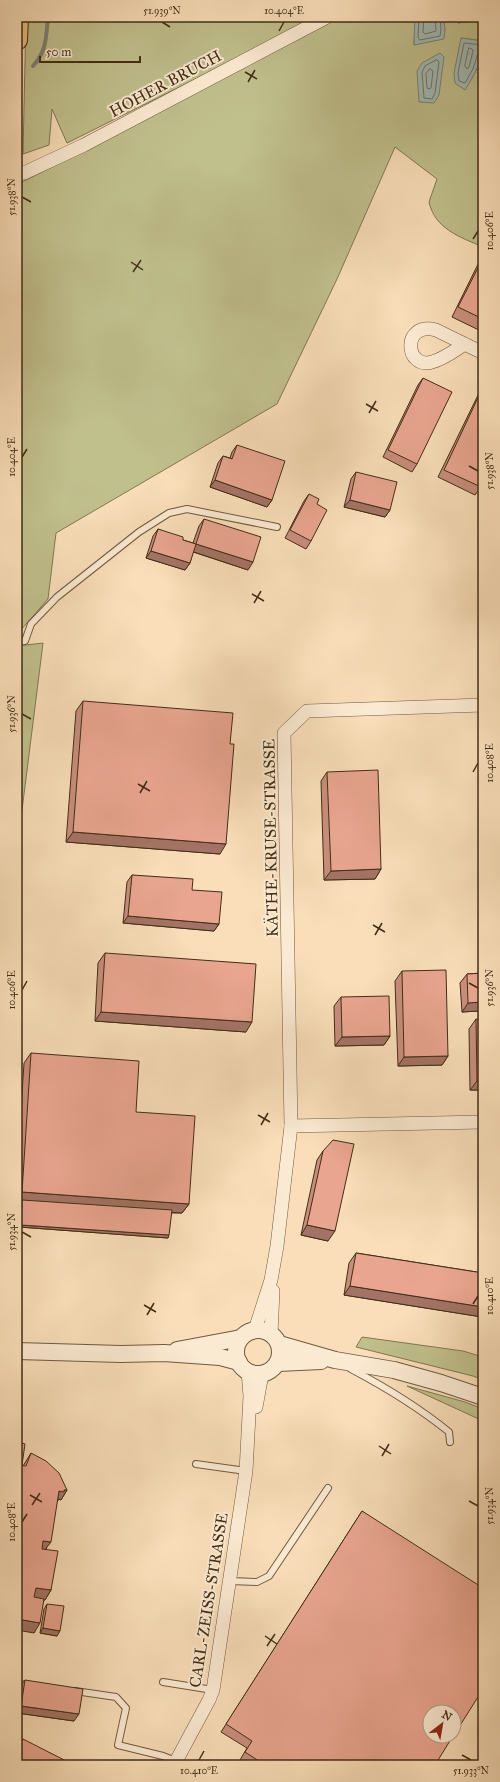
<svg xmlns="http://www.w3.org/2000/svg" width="500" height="1782" font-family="'IM FELL Great Primer',serif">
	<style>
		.green { fill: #c0c08d; stroke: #817751 }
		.water { fill: #a0bbb7; stroke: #7a8376 }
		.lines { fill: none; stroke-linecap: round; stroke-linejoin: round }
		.shore { stroke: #717466; stroke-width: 1 }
		.stream { stroke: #7a8376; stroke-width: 4 }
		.service-casing { stroke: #705a3e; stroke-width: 8 }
		.minor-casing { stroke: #705a3e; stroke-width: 14 }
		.tertiary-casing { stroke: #705a3e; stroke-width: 18 }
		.primary-casing { stroke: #422e15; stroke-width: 22 }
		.service { stroke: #fbead2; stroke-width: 6 }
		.minor { stroke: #fbead2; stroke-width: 13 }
		.tertiary { stroke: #fbead2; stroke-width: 16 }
		.primary { stroke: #ecbf7c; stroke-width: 20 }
		.wall { fill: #c88e7c; stroke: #422e15 }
		.shaded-wall { fill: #a37465; stroke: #422e15 }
		.building { fill: #e9a590; stroke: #422e15 }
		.ticks { fill: none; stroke: #422e15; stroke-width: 1.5 }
		.labels { text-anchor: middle; stroke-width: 4; stroke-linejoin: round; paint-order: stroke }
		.street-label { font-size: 16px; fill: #422e15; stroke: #fbead2 }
		.neatline { fill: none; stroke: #422e15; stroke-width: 1.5 }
		.ticks-label { font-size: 10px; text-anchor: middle; fill: #422e15 }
	</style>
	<rect width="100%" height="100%" fill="#f9deb9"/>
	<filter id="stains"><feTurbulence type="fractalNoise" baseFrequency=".005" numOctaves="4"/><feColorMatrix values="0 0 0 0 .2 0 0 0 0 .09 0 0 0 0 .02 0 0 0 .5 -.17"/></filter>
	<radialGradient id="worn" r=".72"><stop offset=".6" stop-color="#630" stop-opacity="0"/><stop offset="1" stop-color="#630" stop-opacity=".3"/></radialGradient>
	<g class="green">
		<polygon points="26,17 320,17 67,143 52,109 49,145 23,154"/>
		<path d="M336,17H415L414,45L445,30L443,17H455L458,23L483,19V41L461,38L477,71L483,48V247C460,237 435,229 429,202L437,179L395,147L337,279L277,404L56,533L48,599L19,632H17V303L22,182L86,150Z"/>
		<polygon points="43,643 17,850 17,646"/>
		<polygon points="362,1337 463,1351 483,1357 483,1380 473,1376 356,1347"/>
		<polygon points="407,1386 465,1402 483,1409 483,1421"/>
	</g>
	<g class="water">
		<polygon points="415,17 443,17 445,30 444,39 414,45"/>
		<polygon points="455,17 483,17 483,19 458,23"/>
		<path d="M461,38L483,41C483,59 475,74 465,90L455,83L454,73Z"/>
		<polygon points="440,53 444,57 439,95 434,103 419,102 417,71 422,63"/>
	</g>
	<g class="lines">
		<g class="shore">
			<polyline points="419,17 418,38 420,40 440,36 441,30 440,17"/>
			<polyline points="424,17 423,32 425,34 436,31 435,17"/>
			<polyline points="483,45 464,43 458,73 459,81 465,83 473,69 478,53 483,51"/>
			<polygon points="469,48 472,49 473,51 469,67 467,69 465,66"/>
			<polygon points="437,60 439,62 435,93 432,99 424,98 422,72 425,66"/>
			<polygon points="430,69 433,71 431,88 429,89 427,88 426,74"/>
		</g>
		<path class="stream" d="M33,66C47,51 46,36 48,17"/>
		<g class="service-casing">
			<g id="service">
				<polyline points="17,642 25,641 31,624 57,597 139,532 169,513 187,509 277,527"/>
				<path d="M351,1369C387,1388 417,1406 449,1432L450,1442"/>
				<polyline points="196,1464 246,1471"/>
				<polyline points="230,1581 257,1582 269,1576 328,1488"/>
				<polyline points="163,1682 213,1690"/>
				<polyline points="17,1685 20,1684 29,1685"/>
				<polyline points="75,1691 116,1697 126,1708 118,1745 163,1756 176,1761"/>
			</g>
		</g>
		<g class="minor-casing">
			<g id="minor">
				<polyline points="17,174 24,173 84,145 327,17"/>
				<path d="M465,344C455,350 444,359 432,362C405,370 401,321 436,330L483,353"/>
				<polyline points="291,1126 483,1122"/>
				<polyline points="255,1330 271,1280 277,1246 291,1126 284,733 307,711 483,705"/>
				<polyline points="271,1334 273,1291"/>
				<polyline points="256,1407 262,1374"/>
				<polyline points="174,1765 209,1700 213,1690 246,1471 250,1396 248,1371"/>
			</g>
		</g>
		<g class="tertiary-casing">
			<g id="tertiary">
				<circle cx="258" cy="1352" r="22"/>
				<polyline points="279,1344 335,1360 394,1370 441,1383 483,1397"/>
				<polyline points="177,1350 241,1338"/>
				<polyline points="17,1351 121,1354 164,1353 220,1357 239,1362"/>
				<polyline points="278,1363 321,1361"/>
			</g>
		</g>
		<g class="primary-casing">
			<polyline id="primary" points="17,40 18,17"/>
		</g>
		<use href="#service" class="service"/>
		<use href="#minor" class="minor"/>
		<use href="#tertiary" class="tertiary"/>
		<use href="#primary" class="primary"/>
	</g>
	<g class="wall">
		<polygon points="483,254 483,332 452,317"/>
		<polygon points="423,378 417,464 412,472 383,457 418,385"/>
		<polygon points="483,386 483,482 481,487 475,495 438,477 480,391"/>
		<polygon points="237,445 272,500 267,507 210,487 218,463 223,456 230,458 232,452"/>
		<polygon points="356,472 390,510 385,517 344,507 351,479"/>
		<polygon points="309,494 317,504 311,541 306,549 285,538 304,501"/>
		<polygon points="204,519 248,570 193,552 190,563 185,570 146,558 153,536 158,529 183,540 193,543 199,526"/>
		<polygon points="83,701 220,854 66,842 76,711"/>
		<polygon points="327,772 381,869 375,879 324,880 321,781"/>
		<polygon points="132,875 192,890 219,924 214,931 123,923 127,882"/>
		<polygon points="105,953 246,1032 95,1021 98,963"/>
		<polygon points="402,971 448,1056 442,1065 398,1066 395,981"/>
		<polygon points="483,973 483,1011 481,1011 481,1008 480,1008 478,1011 462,1012 460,983 467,974"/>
		<polygon points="341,997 390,1036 384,1045 335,1046 334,1006"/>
		<polygon points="476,1019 483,1090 470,1090 469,1029"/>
		<polygon points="31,1053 136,1112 189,1204 182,1213 171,1213 168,1238 19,1227 20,1202 17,1202 17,1170 24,1063"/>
		<polygon points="323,1151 328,1241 301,1235 317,1160"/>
		<polygon points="356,1253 483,1273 483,1316 482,1317 344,1295 349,1263"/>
		<polygon points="31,1453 67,1490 61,1500 59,1499 57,1501 46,1550 51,1590 45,1600 44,1600 34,1633 22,1465 23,1466"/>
		<polygon points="362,1511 478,1600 435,1765 248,1765 240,1760 247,1748 221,1732"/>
		<polygon points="47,1604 57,1636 40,1633 44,1609"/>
		<polygon points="25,1680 74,1721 17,1713 17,1705 19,1688"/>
		<polygon points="23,1739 17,1765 17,1748"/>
	</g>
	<g class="shaded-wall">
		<polygon points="215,480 272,500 267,507 210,487"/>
		<polygon points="350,500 390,510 385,517 344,507"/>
		<polygon points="196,544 253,562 248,570 191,551"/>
		<polygon points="151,551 190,563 185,570 146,558"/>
		<polygon points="73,832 226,844 220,854 66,842"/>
		<polygon points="381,869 375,879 324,880 331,871"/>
		<polygon points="128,916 219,924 214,931 123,923"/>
		<polygon points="483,1001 483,1005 478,1011 462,1012 468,1003"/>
		<polygon points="101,1012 252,1022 246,1032 95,1021"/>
		<polygon points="390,1036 384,1045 335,1046 342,1037"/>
		<polygon points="448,1056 442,1065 398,1066 404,1057"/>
		<polygon points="477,1081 483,1081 483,1090 470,1090"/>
		<polygon points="22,1192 189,1204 182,1213 22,1202 22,1200 20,1202 17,1202 17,1199"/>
		<polygon points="21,1225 169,1235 168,1238 19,1227"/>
		<polygon points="307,1225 335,1231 328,1241 301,1235"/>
		<polygon points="350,1286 483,1307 483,1316 482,1317 344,1295"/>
		<polygon points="64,1490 67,1490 61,1500 59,1499 57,1502 59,1491"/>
		<polygon points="43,1541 51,1542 44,1551 37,1550"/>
		<polygon points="36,1588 51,1590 45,1600 29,1597"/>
		<polygon points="17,1619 40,1623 34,1633 17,1630"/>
		<polygon points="43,1628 60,1631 57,1636 40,1633"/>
		<polygon points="21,1706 79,1714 74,1721 17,1713 17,1712"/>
	</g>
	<g class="building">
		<polygon points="483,258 483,319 458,307"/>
		<polygon points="423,378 452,392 417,464 388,450"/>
		<polygon points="483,387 483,482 481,487 444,470"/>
		<polygon points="237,445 285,461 272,500 215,480 223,456 232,459"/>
		<polygon points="356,472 397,482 390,510 350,500"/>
		<polygon points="309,494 319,499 317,504 327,510 311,541 290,530"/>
		<polygon points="204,519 261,537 253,562 196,544 190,563 151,551 158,529 183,537 183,540 196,544"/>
		<polygon points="83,701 233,713 230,744 234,744 226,844 73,832"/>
		<polygon points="378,770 381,869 331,871 327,772"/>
		<polygon points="132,875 193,879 192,890 222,892 219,924 128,916"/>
		<polygon points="105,953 256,964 252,1022 101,1012"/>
		<polygon points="446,970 448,1056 404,1057 402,971"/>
		<polygon points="483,973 483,1002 468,1003 467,974"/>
		<polygon points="389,996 390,1036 342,1037 341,997"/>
		<polygon points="476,1019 483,1019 483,1081 477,1081"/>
		<polygon points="31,1053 139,1061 136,1112 195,1116 189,1204 22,1192"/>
		<polygon points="333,1140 354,1144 335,1231 307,1225 323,1151"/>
		<polygon points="22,1200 172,1210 169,1235 21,1225"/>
		<polygon points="356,1253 483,1273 483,1307 350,1286"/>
		<polygon points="17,1441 25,1444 22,1465 17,1465"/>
		<polygon points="31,1453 46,1461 59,1473 67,1490 64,1490 64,1492 59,1491 51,1542 43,1541 42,1549 58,1551 51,1590 36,1588 34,1597 44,1599 40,1623 17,1619 17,1465 26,1466"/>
		<polygon points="362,1511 483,1588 483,1593 478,1600 483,1603 483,1689 454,1735 454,1712 430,1712 430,1736 453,1736 435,1765 265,1765 245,1752 252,1741 226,1724"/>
		<polygon points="47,1604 64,1606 60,1631 43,1628"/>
		<polygon points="25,1680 83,1689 79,1714 21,1706"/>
		<polygon points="23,1739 74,1765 17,1765 17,1751"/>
	</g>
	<path class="ticks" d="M162,22L170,27M279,31L284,22M245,72L257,79M248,82L255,70M22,197L31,202M473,239L478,231M131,262L143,270M133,272L141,260M366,404L378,411M369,413L376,401M22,457L27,449M469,466L478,471M252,594L264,601M254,603L261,591M22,714L31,719M473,772L478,763M138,784L150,791M140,793L147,781M373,925L385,932M375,935L382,923M469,983L478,988M22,990L27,981M258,1115L270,1122M261,1125L268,1113M22,1232L31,1237M473,1304L478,1296M144,1305L156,1312M147,1315L154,1303M379,1446L391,1454M382,1456L389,1444M30,1495L42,1502M469,1501L478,1506M32,1505L40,1493M22,1522L27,1514M265,1636L277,1644M267,1646L275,1634M462,1755L471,1760M199,1760L204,1751"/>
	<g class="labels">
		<g class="street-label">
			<text transform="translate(165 83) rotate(-28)" y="6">HOHER BRUCH</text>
			<text transform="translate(270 838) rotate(-91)" y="6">KÄTHE-KRUSE-STRASSE</text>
			<text transform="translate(208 1600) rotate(-81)" y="6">CARL-ZEISS-STRASSE</text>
		</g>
	</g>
	<rect width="500" height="1782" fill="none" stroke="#f9deb9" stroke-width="44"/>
	<g transform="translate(442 1724) rotate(31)"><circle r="19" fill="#fbead2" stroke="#b19f86"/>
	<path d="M0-3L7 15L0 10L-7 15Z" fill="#8f2418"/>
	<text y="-6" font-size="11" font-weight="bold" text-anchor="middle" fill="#422e15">N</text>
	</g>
	<path d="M40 56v6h100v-6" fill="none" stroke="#422e15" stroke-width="2"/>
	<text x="46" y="56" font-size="12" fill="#422e15" stroke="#fbead2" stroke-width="3" paint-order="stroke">50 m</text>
	<rect x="22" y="22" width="456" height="1738" class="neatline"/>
	<g class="ticks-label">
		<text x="162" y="14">51.939°N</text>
		<text x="284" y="14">10.404°E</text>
		<text transform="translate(11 197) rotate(-90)" y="4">51.938°N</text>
		<text transform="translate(489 231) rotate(-90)" y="4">10.406°E</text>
		<text transform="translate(11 457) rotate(-90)" y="4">10.404°E</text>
		<text transform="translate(489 471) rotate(-90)" y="4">51.938°N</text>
		<text transform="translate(11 714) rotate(-90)" y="4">51.936°N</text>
		<text transform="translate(489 763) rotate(-90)" y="4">10.408°E</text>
		<text transform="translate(489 988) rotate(-90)" y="4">51.936°N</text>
		<text transform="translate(11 990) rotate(-90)" y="4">10.406°E</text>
		<text transform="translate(11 1232) rotate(-90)" y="4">51.934°N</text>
		<text transform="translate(489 1296) rotate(-90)" y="4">10.410°E</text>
		<text transform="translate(489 1506) rotate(-90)" y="4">51.934°N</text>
		<text transform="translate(11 1522) rotate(-90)" y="4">10.408°E</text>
		<text x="199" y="1774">10.410°E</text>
		<text x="471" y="1774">51.933°N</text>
	</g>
	<rect width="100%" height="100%" filter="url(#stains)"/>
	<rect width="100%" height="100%" fill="url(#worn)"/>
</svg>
